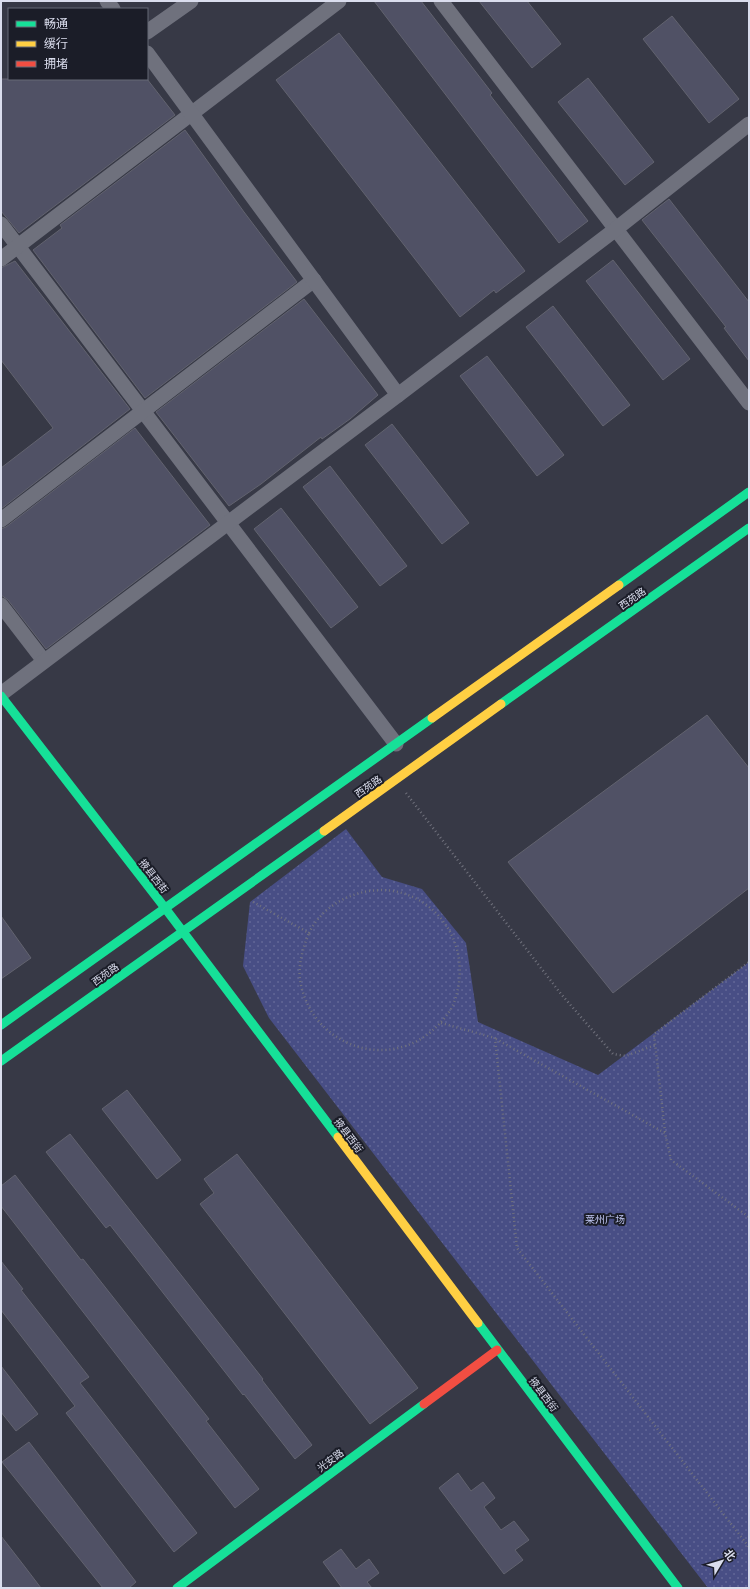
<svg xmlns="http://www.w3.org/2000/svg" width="750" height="1589" font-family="Mulish,'Noto Sans SC',sans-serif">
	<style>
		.park { fill: url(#park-dots) }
		.building { fill: #505165; stroke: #62636f }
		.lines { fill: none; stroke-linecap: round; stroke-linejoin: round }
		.path { stroke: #71727d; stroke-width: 2.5; stroke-dasharray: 1 3; stroke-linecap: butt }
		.street { stroke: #6f717d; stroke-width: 15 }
		.fast { stroke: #16e098; stroke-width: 9 }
		.slow { stroke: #ffcf43; stroke-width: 9 }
		.jam { stroke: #f24e42; stroke-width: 9 }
		.labels { text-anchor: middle; stroke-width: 4; stroke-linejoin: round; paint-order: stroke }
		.street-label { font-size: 10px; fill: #dadded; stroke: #1b1d28 }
		.park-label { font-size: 10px; fill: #bfc6f1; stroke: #1b1d28 }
	</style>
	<defs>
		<pattern id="park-dots" width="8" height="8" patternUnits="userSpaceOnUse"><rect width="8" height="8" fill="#484e85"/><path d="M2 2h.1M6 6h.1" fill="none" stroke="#626797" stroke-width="1.8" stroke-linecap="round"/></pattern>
	</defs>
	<rect width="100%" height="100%" fill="#373946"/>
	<polygon class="park" points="346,829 382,877 422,889 466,943 478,1022 598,1075 749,962 749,1588 708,1588 269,1018 243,966 250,902"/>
	<g class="building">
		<polygon points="374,1 421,1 492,93 490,95 588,221 559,243"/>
		<polygon points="479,1 527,1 561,44 532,68"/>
		<polygon points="672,16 739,99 709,123 643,39"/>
		<polygon points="339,33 525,271 496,293 494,290 460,317 276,80"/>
		<polygon points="588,78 654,162 625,185 558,102"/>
		<polygon points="1,79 147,79 175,115 19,233 1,211"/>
		<polygon points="185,130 244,212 297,282 145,398 33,250 62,228 60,225"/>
		<polygon points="669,199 749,302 749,361 724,328 726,327 642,220"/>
		<polygon points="613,260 690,359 663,380 586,281"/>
		<polygon points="15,261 130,409 1,509 1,468 53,428 1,360 1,268"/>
		<polygon points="304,299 378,395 350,419 322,439 321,437 261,484 229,506 156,412"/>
		<polygon points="553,306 630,405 603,426 526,327"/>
		<polygon points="487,356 564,455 537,476 460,376"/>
		<polygon points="392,424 469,523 442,544 365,445"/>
		<polygon points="135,428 210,525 46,649 8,600 1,595 1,529 6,527"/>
		<polygon points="330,466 407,566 380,586 303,487"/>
		<polygon points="281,508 358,607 331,628 254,529"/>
		<polygon points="707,715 749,768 749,888 613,993 508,862"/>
		<polygon points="1,916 31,958 1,979"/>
		<polygon points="127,1090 181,1160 157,1179 102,1109"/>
		<polygon points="70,1134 263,1379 262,1380 312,1445 295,1459 244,1394 243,1395 110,1225 106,1228 46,1152"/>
		<polygon points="237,1154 418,1388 370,1424 200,1204 214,1193 204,1179"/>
		<polygon points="15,1175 81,1260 83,1259 209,1419 206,1421 259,1489 235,1508 1,1206 1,1186"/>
		<polygon points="1,1261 23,1289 21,1290 89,1377 80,1383 197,1533 174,1552 66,1413 75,1406 1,1310"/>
		<polygon points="1,1366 38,1414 16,1431 1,1412"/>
		<polygon points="29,1442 136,1582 129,1588 103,1588 2,1462"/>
		<polygon points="458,1473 471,1491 483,1482 495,1498 484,1507 501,1530 514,1521 529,1540 515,1550 523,1560 504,1574 439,1488"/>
		<polygon points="1,1536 25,1567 41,1588 1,1588"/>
		<polygon points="341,1549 356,1569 369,1559 379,1573 367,1582 372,1588 342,1588 323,1562"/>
	</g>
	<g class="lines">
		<g class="path">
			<polyline points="406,793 561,994 613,1054 626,1056 655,1045"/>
			<path d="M253,902L309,933C315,920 327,908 340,901C408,864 479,927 455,1000C451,1012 441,1023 432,1031C383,1072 310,1043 300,980C298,964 303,948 309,933"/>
			<polyline points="441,1023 495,1038 517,1248 749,1547"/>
			<polyline points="496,1039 665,1133 671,1160 749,1217"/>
			<polyline points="665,1132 654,1034 749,962"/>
		</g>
		<g class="street">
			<polyline points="107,1 113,9"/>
			<polyline points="441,1 749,403"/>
			<polyline points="147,32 191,1"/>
			<polyline points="1,224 396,744"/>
			<polyline points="1,259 339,1"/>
			<polyline points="398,395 616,229 749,124"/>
			<polyline points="1,520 314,280"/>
			<polyline points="1,605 44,661"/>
			<polyline points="1,694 398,395 147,53"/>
		</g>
		<g class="fast">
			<polyline points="619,585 749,492"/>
			<polyline points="1,696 165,908 338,1137"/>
			<polyline points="501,704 749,528"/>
			<polyline points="1,1025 432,718"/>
			<polyline points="1,1061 324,831"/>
			<polyline points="478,1323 678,1588"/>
			<polyline points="177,1588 424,1404"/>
		</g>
		<g class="slow">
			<polyline points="432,718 619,585"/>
			<polyline points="324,831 501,704"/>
			<polyline points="338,1137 478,1323"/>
		</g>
		<polyline class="jam" points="424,1404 497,1350"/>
	</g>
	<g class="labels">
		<g class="street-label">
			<text transform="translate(632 598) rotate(-35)" y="4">西苑路</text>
			<text transform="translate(368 786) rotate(-35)" y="4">西苑路</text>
			<text transform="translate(154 876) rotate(52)" y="4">掖县西街</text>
			<text transform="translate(105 974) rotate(-36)" y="4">西苑路</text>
			<text transform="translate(349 1135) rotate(53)" y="4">掖县西街</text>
			<text transform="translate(544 1394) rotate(53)" y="4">掖县西街</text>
			<text transform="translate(330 1460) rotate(-37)" y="4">光安路</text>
		</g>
		<g class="park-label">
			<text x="605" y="1223">莱州广场</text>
		</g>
	</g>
	<rect width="750" height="1589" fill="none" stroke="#dadded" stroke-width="4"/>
	<rect x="8" y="8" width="140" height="72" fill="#1b1d28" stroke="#676a77"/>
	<rect x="16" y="21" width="20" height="6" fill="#16e098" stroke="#676a77"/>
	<text x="44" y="28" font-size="12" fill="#dadded">畅通</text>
	<rect x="16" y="41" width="20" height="6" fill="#ffcf43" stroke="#676a77"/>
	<text x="44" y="48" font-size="12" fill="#dadded">缓行</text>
	<rect x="16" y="61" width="20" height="6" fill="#f24e42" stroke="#676a77"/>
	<text x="44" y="68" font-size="12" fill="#dadded">拥堵</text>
	<g transform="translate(722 1561) rotate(52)" stroke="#1b1d28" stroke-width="3" paint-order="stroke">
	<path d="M0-3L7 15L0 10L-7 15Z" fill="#dadded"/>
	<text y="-6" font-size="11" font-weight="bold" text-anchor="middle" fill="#dadded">北</text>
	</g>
</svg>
